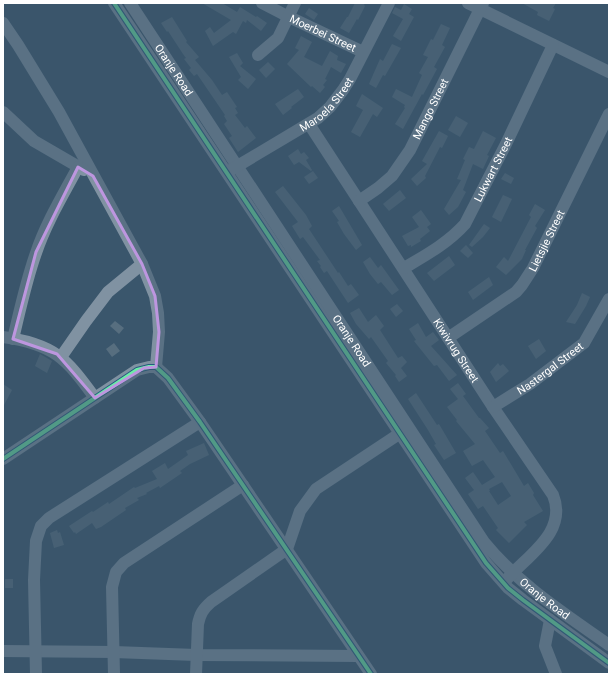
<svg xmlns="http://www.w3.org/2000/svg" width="612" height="677" font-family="Roboto,sans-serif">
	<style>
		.building { fill: #576e7f; fill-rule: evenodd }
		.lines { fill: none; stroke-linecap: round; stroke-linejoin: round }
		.minor { stroke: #8092a2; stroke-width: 12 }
		.cycleway-casing { stroke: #255a81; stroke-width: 6 }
		.cycleway { stroke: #6deda7; stroke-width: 4 }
		.marked { fill: none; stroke: #bd96df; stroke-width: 3; stroke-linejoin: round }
		.labels { text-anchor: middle; stroke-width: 3; stroke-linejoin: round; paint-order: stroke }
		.street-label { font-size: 11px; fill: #fff; stroke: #255a81 }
	</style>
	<rect width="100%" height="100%" fill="#3a566c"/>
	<g class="building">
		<polygon points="202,3 222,3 237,12 240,7 256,17 257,16 267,23 261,31 247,20 246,23 243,21 236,34 233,32 213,46 205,31 210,27 214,33 231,20"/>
		<polygon points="355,3 365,3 364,5 365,6 358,20 357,19 349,33 340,28 347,17 348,17"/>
		<polygon points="522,3 556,3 553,8 555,9 549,21 537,15 538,12"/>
		<polygon points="404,4 412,9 409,14 414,17 401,41 393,36 403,19 392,13 395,7 401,10"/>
		<polygon points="309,8 318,14 314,20 305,14"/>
		<polygon points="172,17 187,41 186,42 199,57 195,60 212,80 222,95 227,92 237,107 235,108 238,113 235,115 245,128 247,126 256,138 238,152 229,138 232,136 224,124 227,121 224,116 225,115 197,74 194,76 189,70 191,68 184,59 186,58 183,54 168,31 167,32 161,23"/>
		<polygon points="441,24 450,28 442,45 445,47 434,67 437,69 423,95 422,94 403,129 395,124 405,108 404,107 405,105 392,97 396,89 412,97 422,75 419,73 428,57 423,55 431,39 433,40"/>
		<polygon points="301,36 312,42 304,57 322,66 330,51 338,56 337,60 346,64 341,73 331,67 325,79 327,80 323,85 325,87 320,93 312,86 311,87 287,64 299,50 295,48"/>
		<polygon points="392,44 401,48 385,76 383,75 376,88 369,84 380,59 383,61"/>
		<polygon points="237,53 243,63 240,66 256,79 248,89 238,80 241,77 229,57"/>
		<polygon points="268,62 275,69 266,78 259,70"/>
		<polygon points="298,89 304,97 291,107 292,108 283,115 275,104"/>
		<polygon points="362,94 383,108 377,117 373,114 360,137 351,132 363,110 356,106"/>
		<polygon points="456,116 468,123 460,137 448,130"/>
		<polygon points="439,131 448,136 442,148 440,147 425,176 426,178 417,186 411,179 427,164 422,161"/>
		<polygon points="483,131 496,138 487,155 489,156 483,169 473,164 463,190 466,192 458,207 449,215 444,209 461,180 457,179 465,160 463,159 469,147 474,149"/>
		<polygon points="298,149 301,154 304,152 309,158 306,160 312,170 311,171 299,162 294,165 288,156"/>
		<polygon points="313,171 318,178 309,184 304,177"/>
		<polygon points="505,173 514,178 511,184 501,179"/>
		<polygon points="283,186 306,215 312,226 309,229 338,273 339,272 348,286 351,284 359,295 348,303 327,271 324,273 320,267 321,266 317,261 320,260 303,237 300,239 292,226 298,222 275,192"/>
		<polygon points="400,190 406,198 389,211 383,204"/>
		<polygon points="503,195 512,199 501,222 492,217"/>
		<polygon points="535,204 545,210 535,226 537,228 525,250 526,250 522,259 506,275 496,267 504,257 508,261 531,217 529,215"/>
		<polygon points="339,206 362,245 356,250 344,234 337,222 339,221 332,211"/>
		<polygon points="421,210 431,224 427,227 430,231 420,239 421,241 411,247 411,245 408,246 402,236 419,227 412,217"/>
		<polygon points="484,224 490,228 483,237 472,247 469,245"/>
		<polygon points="466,245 473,253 468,258 460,251"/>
		<polygon points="449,256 455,265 434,281 427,273"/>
		<polygon points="370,257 378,268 381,265 399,290 392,295 381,282 378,284 370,274 363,262"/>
		<polygon points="489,277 493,285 473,300 468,292"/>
		<polygon points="582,293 590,297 586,306 575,324 566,322 577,305"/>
		<polygon points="397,304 403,311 396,317 390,309"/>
		<polygon points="359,308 368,322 376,315 384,326 380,330 398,358 402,356 407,362 401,368 407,376 399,382 395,376 396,375 386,363 388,361 371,337 369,339 356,324 350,313"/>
		<polygon points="115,321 124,328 119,334 110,326"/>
		<polygon points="418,323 426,337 433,332 439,340 431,346 457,375 449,381 437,365 434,366 414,341 416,340 409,329"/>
		<polygon points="539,339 546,351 536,359 528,346"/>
		<polygon points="114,343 120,351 112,357 106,349"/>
		<polygon points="40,354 52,361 47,373 35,366"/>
		<polygon points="498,363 500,366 503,364 509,371 496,382 490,372"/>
		<path d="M458,383L466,394L463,396L479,418H480L489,428L485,431L500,453L503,451L524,486L528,483L534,493L533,495L543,511L524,522L527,525L509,543L496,530L498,528L483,506L478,509L468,494L474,490L465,478L473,472L482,485L495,477L483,460L472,466L463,451L475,444L456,421L457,420L447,407L458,399L450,389ZM502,482L511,496L498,505L489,491H490L489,489Z"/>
		<polygon points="3,384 12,390 3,407"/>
		<polygon points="416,393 437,425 439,424 456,453 444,460 434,445 436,444 428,430 408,399"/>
		<polygon points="204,443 209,455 190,464 180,471 182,473 160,488 159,486 146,493 147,494 137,498 139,500 125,508 126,510 101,527 96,529 92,523 76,534 75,532 74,533 69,526 92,511 93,512 108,502 109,504 134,487 135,488 157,479 152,471 165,463 168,469 188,455 186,451"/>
		<polygon points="57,530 58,533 60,532 64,545 54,548 50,533"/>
		<rect x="5" y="579" width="8" height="9"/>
	</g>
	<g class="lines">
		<g class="minor">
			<polyline points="114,3 486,563 508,588 523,600 609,663"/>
			<path id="s1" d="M130,3L484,542C518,584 565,614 609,645"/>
			<path id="s2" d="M262,3L289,17L363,52"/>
			<polyline points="468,3 609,72"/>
			<polyline points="3,23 18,45 59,112 142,264 155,296 158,313 159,332 156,367"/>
			<polyline points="258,55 278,38 295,3"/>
			<polyline points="3,112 34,141 84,170"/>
			<path id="s3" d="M309,124L493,407L553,495C568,532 528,555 507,579"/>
			<path id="s4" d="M229,171L318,118L330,107L343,90L350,79L389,3"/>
			<path id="s5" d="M359,201L378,188L392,176L410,150L483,3"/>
			<path id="s6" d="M404,268C426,255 448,243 465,224L506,144L553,45"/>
			<path d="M3,337C54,344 66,358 95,398"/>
			<path id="s7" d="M448,338L516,292L522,285L533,268L609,114"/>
			<path d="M13,339C20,310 26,281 36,253C46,223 63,195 78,167"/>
			<polyline points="61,357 86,321 108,292 142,264"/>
			<path id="s8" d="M493,407L530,384L584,343L609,299"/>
			<polyline points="3,459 137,370 149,367 156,367 168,378 200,422 371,674"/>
			<polyline points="550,620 545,646 556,674"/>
			<polyline points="3,651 114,652 196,655 358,656"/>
			<polyline points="36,674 34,580 36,541 41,526 49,518 200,422"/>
			<polyline points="114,674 112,587 116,572 124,563 243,485"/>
			<path d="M196,674L198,624C200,614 203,609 211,602L287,549L300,511L316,489L399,434"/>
		</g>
		<g class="cycleway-casing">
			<g id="cycleway">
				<polyline points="114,3 486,563 508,588 523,600 609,663"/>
				<polyline points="3,459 137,370 149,367 156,367 168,378 200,422 371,674"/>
			</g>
		</g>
		<use href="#cycleway" class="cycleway"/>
	</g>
	<path d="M0 0H612V677H0ZM78,167L93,176L142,264L155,296L159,332L156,367L144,368L95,398L57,354L13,339L36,252Z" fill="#3a566c" fill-opacity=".55" fill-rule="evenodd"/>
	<path class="marked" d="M78,167L93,176L142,264L155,296L159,332L156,367L144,368L95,398L57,354L13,339L36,252Z"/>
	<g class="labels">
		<g class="street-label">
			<text dy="4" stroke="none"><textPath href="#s2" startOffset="68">Moerbei Street</textPath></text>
			<text dy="4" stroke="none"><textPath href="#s1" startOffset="80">Oranje Road</textPath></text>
			<text dy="4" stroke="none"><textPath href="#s4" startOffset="119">Maroela Street</textPath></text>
			<text dy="4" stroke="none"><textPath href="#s5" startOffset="119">Mango Street</textPath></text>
			<text dy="4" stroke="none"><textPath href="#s6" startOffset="137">Lukwart Street</textPath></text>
			<text dy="4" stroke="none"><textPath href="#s7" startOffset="142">Lietsjie Street</textPath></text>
			<text dy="4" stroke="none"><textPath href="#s1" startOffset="404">Oranje Road</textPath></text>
			<text dy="4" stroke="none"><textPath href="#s3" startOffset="270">Kiwivrug Street</textPath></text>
			<text dy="4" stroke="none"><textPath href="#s8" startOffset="69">Nastergal Street</textPath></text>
			<text dy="4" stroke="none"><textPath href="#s1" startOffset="728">Oranje Road</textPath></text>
		</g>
	</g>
	<rect width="612" height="677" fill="none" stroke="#ffffff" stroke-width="8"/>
</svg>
